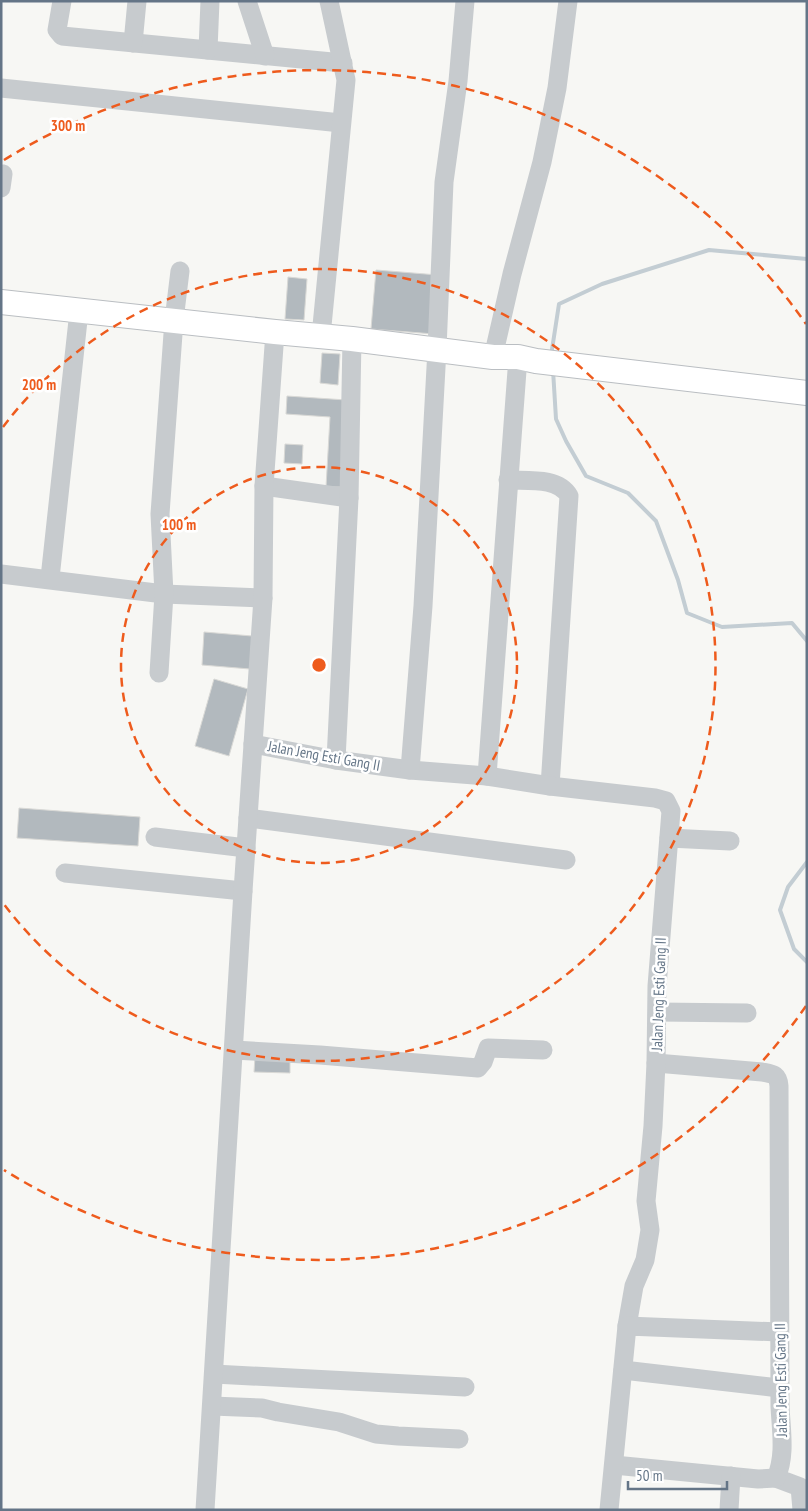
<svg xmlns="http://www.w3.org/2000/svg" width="808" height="1511" font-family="'PT Sans Narrow',sans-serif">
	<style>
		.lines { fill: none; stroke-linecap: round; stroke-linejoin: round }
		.stream { stroke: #c3cdd3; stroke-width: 4 }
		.building { fill: #b2b9be; stroke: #d9d9d6 }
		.major-casing { stroke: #babec2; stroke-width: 26 }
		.minor { stroke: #c7cbce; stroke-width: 19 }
		.major { stroke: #fff; stroke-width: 24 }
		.ring { fill: none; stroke: #ee5b1d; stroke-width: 2.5; stroke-dasharray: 9 6 }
		.labels { text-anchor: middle; stroke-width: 5; stroke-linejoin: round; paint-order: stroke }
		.street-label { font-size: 15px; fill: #647587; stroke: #fff }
		.centre { fill: #ee5b1d; stroke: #fff; stroke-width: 2.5 }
		.ring-label { font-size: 15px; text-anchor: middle; font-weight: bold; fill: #ee5b1d; stroke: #fff; stroke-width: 5; stroke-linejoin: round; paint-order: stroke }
	</style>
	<rect width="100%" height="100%" fill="#f7f7f4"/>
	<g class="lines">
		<g class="stream">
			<polyline points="551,356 559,304 602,284 709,250 807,259"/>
			<polyline points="553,370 556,419 566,441 586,476 628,493 656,521 678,580 687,613 722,627 792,623 807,641"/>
			<polyline points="807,862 788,887 780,910 794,949 807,962"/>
		</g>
	</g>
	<g class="building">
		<polygon points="376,270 438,275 434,334 371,329"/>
		<polygon points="288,277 307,279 304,320 285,319"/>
		<polygon points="322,353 340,354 338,385 320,383"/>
		<polygon points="287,396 346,400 342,487 326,487 330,417 286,414"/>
		<polygon points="285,444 303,445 302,464 284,463"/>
		<polygon points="204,632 252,636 250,669 202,665"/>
		<polygon points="214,679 248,689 229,756 195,746"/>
		<polygon points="19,808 140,817 138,846 17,838"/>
		<polygon points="255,1056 290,1057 290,1073 254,1072"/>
	</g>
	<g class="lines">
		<g class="major-casing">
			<polyline id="major" points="1,302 275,332 352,339 493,357 518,357 536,361 807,393"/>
		</g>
		<g class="minor">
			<polyline points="62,1 57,30 62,36 343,63"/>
			<polyline points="247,1 265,56"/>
			<polyline points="133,43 137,1"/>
			<polyline points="208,50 210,1"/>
			<polyline points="1,88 341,123"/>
			<polyline points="1,188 3,174"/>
			<polyline points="321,336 346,80 329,1"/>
			<polyline points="493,357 512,274 542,162 557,88 568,1"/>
			<path d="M508,480C528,481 558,477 569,496L550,786"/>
			<polyline points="264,486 349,498"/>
			<polyline points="1,574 164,594 263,598"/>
			<polyline points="50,578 79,311"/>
			<polyline points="159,673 164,594 160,514 174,320 180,271"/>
			<path d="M253,744L336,760L410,770L487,776L550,786L655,798L666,801L671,811L657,986L656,1063L762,1072C773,1074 778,1074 779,1086L780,1406C781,1430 786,1455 776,1478L800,1487L802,1510"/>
			<polyline points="336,760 349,498 352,339"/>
			<polyline points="410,770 423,606 437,349 444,182 458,81 465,1"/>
			<polyline points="487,776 518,357"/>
			<polyline points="248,818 566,860"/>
			<polyline points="155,837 246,848"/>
			<polyline points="669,838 730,841"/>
			<polyline points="65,873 243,891"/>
			<polyline points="658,1012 747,1013"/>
			<polyline points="234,1050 320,1055 478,1068 483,1062 488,1048 543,1050"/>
			<polyline points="627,1326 634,1286 645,1260 650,1230 646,1201 653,1126 656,1063"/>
			<polyline points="623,1370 779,1388"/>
			<polyline points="214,1374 465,1387"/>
			<polyline points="212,1406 262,1408 278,1412 339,1422 376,1434 398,1436 459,1439"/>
			<polyline points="614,1465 758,1479 776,1478"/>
			<polyline points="205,1510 243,891 263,598 264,486 275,332"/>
			<polyline points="609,1510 627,1326 779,1332"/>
			<polyline points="729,1510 731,1476"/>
		</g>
		<use href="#major" class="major"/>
	</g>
	<g class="ring">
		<circle cx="319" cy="665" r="198"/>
		<path d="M3 427A396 396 0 1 1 3 903"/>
		<path d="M806 1006A595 595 0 0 1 4 1170M4 160A595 595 0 0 1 806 324"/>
	</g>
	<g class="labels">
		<g class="street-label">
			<text transform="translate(324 756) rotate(10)" y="5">Jalan Jeng Esti Gang II</text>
			<text transform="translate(659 994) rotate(-88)" y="5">Jalan Jeng Esti Gang II</text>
			<text transform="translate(781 1380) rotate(-91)" y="5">Jalan Jeng Esti Gang II</text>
		</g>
	</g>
	<circle cx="319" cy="665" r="8" class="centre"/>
	<g class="ring-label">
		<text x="68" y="131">300 m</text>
		<text x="39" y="390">200 m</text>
		<text x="179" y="530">100 m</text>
	</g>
	<rect width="808" height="1511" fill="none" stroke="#647587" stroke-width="5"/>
	<path d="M628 1481v8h99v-8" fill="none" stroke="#647587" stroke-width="2.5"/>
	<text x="636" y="1481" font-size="15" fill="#647587" stroke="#ffffff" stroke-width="4" paint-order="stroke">50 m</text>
</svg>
